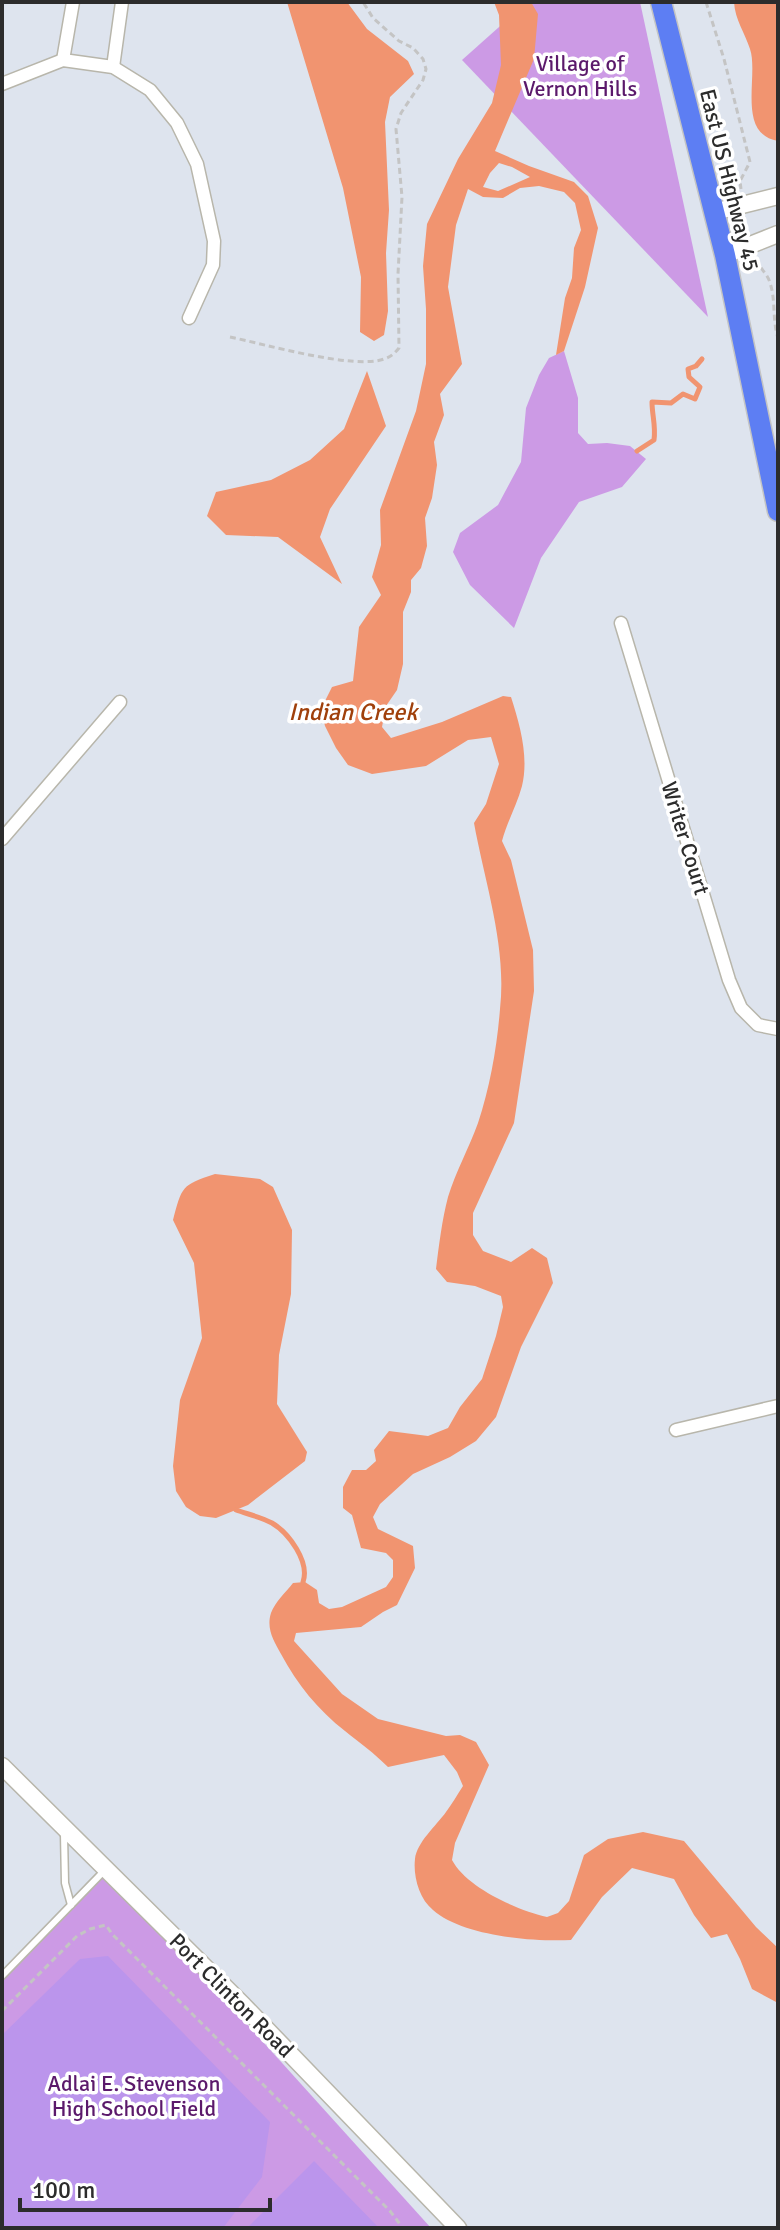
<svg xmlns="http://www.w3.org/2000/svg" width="780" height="2230" font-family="Signika,sans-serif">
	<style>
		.green { fill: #cc9ae5 }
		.pitch { fill: #bb95ec }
		.water { fill: #f19470; fill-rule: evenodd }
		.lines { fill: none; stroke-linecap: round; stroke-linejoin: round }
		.stream { stroke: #f19470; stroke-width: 5 }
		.service-casing { stroke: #b8b6ab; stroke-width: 9 }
		.minor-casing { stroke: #b8b6ab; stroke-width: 15 }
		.tertiary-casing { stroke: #b8b6ab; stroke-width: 19 }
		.primary-casing { stroke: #c4c4c4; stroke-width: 23 }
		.path { stroke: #c4c4c4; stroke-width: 3; stroke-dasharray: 6 4; stroke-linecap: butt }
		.service { stroke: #fff; stroke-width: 6 }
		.minor { stroke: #fff; stroke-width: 12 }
		.tertiary { stroke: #fff; stroke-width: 16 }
		.primary { stroke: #5d7ef3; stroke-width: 20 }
		.labels { text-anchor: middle; stroke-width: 7; stroke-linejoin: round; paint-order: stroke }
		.park-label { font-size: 22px; fill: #5b196b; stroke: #fff }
		.street-label { font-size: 22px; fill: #2c2c2c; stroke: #fff }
		.water-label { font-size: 24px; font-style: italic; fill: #a0400b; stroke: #fff }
	</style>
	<rect width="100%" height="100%" fill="#dee4ee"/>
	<g class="green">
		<polygon points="527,2 640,2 708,317 462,60"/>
		<polygon points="564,351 578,398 578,433 588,444 607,443 630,446 646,459 622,487 579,502 541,558 514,628 470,585 453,552 460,533 498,505 521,462 526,408 539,375 549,358"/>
		<polygon points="107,1869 431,2228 2,2228 2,1976"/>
	</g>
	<g class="pitch">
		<polygon points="108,1956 270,2122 262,2177 223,2228 2,2228 2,2035 80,1959"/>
		<polygon points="314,2161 379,2228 247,2228"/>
	</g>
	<g class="water">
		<polygon points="287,2 347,2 367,29 408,61 414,74 390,97 385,122 389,210 386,253 388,311 384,335 374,341 360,332 361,277 343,188"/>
		<path d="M494,2H531L538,14L534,59L495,151L529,166L574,182L588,196L598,228L585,287L564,351L556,355L565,298L572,278L574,248L581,230L575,203L564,192L539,186L520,188L503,198L483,197L468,189L456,225L448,287L462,364L440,394L444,415L434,442L437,465L432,498L425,518L427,546L421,568L411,580V592L403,612V664L397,690L386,706L382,727L391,738L442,722L503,696L511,697C520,725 529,757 522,786C517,805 507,822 502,841L511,860L533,950L534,991L514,1123L473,1213V1235L483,1251L511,1262L532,1248L547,1258L553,1283L521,1347L496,1417L476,1441L450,1457L413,1474L380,1504L373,1517L378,1529L413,1546L415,1568L397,1605L383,1612L361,1627L296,1633L294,1641L342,1694L378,1719L446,1736L460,1735L476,1742L489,1765L455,1843L452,1860C467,1888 517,1910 547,1917L558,1913L569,1901L584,1855L608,1839L643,1832L684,1841L756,1927L778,1948V2003L752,1989L740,1959L727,1934L711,1938L694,1915L674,1879L632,1868L602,1897L571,1940C533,1942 462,1936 433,1910C419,1899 413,1876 415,1859C417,1842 436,1826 446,1812C452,1804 457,1795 463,1786L457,1772L444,1755L388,1767C374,1753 360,1743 345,1731C318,1710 297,1684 281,1654C274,1641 266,1629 271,1613C275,1602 286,1592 293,1583L305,1582L317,1590L319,1603L329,1609L342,1607L386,1587L393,1577V1560L386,1553L361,1548L352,1515L343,1508V1487L352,1470H366L376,1461L374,1450L389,1431L428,1436L448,1428L460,1407L482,1379L496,1336L503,1307L501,1296L475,1286L447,1282L436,1269C439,1245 442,1220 448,1197C456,1171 469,1148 478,1123C490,1087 497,1047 500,1009C507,946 485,884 474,823L486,804L499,764L491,737L468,740L426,766L372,774L348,765L336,748L325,726L321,709L332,687L353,681L359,627L381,595L372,577L381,545L380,510L416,411L426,364V309L423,266L427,224L458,159L492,103L501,65L499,15ZM499,163L512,167L530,177L498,191L483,187L490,173Z"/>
		<path d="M734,2H778V141C736,134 759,75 750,49C745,33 735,20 734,2Z"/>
		<polygon points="367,371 386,426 330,509 320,537 342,584 278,537 226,535 207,516 216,492 271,480 310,460 344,429"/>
		<path d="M215,1174L260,1179L273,1187L292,1230L291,1294L279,1355L277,1404L307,1452L305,1461L248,1505L216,1518L200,1516L186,1507L176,1491L173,1466L180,1400L202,1338L194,1263L173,1220C182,1187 181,1185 215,1174Z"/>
	</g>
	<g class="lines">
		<g class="stream">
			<path d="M637,451L654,440C656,426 652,415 652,402L671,403L683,394L695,399L700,387L689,377L688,369L696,366L702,359"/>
			<path d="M236,1510C247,1514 261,1517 272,1523C289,1533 310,1562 303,1582"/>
		</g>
		<g class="service-casing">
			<g id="service">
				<polyline points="64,1834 65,1883 71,1905"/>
				<polyline points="2,1976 104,1871"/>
			</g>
		</g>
		<g class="minor-casing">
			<g id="minor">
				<polyline points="63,60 73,2"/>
				<polyline points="113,67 122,2"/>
				<polyline points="2,84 63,60 113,67 150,90 177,123 197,164 214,241 213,265 189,318"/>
				<polyline points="621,623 729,980 741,1008 758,1025 778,1029"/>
				<polyline points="2,839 120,702"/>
				<polyline points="676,1430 778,1406"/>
			</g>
		</g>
		<g class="tertiary-casing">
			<g id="tertiary">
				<polyline points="714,212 778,196"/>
				<polyline points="725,255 778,234"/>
				<polyline points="2,1766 244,2006 458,2228"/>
			</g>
		</g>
		<g class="primary-casing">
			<polyline id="primary" points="661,2 725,255 778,511"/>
		</g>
		<g class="path">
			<polyline points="706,2 724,59 750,162 740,181 741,189"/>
			<path d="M756,259C759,268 768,274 770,283C776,300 772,320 778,338"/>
			<path d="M230,337C264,344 354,370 384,359C391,357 395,353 399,348L398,274L402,197L396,129L401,113L423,80L426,69L423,59L413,48L399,41L373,18L363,2"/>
			<polyline points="2,2011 77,1936 90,1929 106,1925 112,1934 390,2211 403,2228"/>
		</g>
		<use href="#service" class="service"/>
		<use href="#minor" class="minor"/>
		<use href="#tertiary" class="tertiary"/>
		<use href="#primary" class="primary"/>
	</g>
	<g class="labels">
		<g class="park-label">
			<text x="580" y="71">Village of<tspan x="580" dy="25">Vernon Hills</tspan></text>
			<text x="134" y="2091">Adlai E. Stevenson<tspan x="134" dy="25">High School Field</tspan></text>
		</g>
		<g class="street-label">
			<text transform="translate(730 180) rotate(76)" y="8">East US Highway 45</text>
			<text transform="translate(686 838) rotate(73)" y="8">Writer Court</text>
			<text transform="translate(232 1995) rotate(45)" y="8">Port Clinton Road</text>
		</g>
		<g class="water-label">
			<text x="353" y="720">Indian Creek</text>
		</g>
	</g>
	<rect width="780" height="2230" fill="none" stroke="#2c2c2c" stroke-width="8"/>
	<path d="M20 2198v12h250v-12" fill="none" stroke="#2c2c2c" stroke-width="4"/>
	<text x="32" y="2198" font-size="24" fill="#2c2c2c" stroke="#ffffff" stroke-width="6" paint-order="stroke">100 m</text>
</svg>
